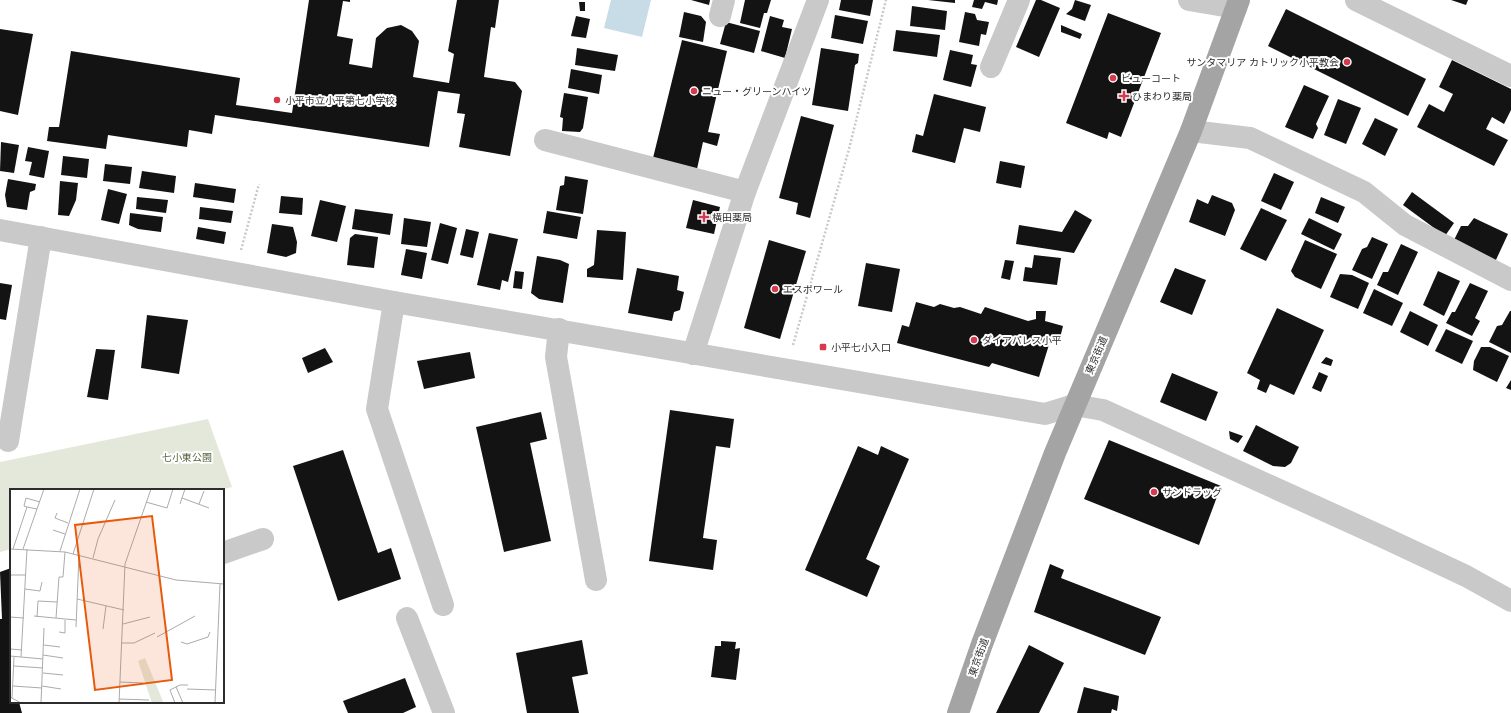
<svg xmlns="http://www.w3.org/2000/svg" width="1511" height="713" font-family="'DM Sans','Noto Sans JP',sans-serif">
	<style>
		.green { fill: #e3e8da }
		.water { fill: #c7dce7 }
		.building { fill: #131313 }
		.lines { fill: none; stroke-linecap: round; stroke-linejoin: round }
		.path { stroke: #c9c9c9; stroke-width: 2.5; stroke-dasharray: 2 2; stroke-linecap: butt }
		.minor { stroke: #c9c9c9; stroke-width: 22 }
		.major { stroke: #a4a4a4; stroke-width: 22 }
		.poi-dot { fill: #d53b4f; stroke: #fff; stroke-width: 1.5 }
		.labels { text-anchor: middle; stroke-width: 4; stroke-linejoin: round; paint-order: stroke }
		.poi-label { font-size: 10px; fill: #2c2c2c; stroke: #fff; text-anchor: start }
		.street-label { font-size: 10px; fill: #2c2c2c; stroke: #fff }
		.park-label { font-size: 10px; fill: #51633d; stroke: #fff }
		.inset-road { fill: none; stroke: #ababab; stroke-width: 1 }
		.view { fill: #e8590c; fill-opacity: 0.15; stroke: #e8590c; stroke-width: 2 }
		.inset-edge { fill: none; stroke: #2c2c2c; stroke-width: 2 }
	</style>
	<rect width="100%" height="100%" fill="#fff"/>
	<polygon class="green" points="208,419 232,487 220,490 11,490 11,549 0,552 0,462"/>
	<polygon class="water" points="611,0 651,0 642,37 604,28"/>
	<g class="building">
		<polygon points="309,0 350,0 350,2 343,1 337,36 353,39 349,64 372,68 376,38 387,28 401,25 412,31 419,41 413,77 449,83 454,54 448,51 457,0 499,0 495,28 491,27 484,77 515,82 522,91 510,156 459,147 465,114 457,113 460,94 438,91 429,147 215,115 212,134 189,130 187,147 108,135 106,149 47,141 49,127 59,127 71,51 240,78 236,105 292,113"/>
		<polygon points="691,0 710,0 709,5"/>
		<polygon points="745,0 771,0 767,13 764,13 760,28 740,23"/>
		<polygon points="841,0 873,0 870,16 839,10"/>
		<polygon points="928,0 955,0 955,3"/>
		<polygon points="974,0 998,0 997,5 985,2 982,9 972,7"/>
		<polygon points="1036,0 1041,0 1060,8 1039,57 1016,47"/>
		<polygon points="1075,0 1091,5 1085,21 1066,14 1072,9"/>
		<polygon points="1451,0 1468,0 1466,5"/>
		<polygon points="579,2 585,2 585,11 580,11"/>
		<polygon points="912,6 947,11 945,30 910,26"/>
		<polygon points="1286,9 1426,79 1408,116 1268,46"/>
		<polygon points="684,12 701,16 706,22 703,42 679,37"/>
		<polygon points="965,12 975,14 977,20 989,22 986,35 981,34 979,46 959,42"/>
		<polygon points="1108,13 1161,33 1121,137 1109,132 1107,139 1066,123"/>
		<polygon points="835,15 868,21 863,44 831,38"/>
		<polygon points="576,16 590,19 586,38 571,36"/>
		<polygon points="770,16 784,20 782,27 792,29 785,58 761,51"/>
		<polygon points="726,22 760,31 754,53 720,44"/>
		<polygon points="1061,25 1082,34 1080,39 1061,32"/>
		<polygon points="0,29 33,34 18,115 0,111"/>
		<polygon points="896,30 940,35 937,57 893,51"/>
		<polygon points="682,40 727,51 708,132 720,134 717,146 703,142 697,169 653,158"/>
		<polygon points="577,48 618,55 615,71 575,65"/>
		<polygon points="821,48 859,54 858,63 855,65 848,111 812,105"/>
		<polygon points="950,50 973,55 971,64 977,65 971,87 943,80"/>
		<polygon points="1452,60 1511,89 1511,110 1504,124 1492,117 1486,129 1508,140 1494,166 1417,127 1429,104 1444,112 1453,94 1439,87"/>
		<polygon points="571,69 602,75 599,94 568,88"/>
		<polygon points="1304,85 1329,96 1316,124 1318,128 1313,139 1285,127"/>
		<polygon points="564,93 588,97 583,128 580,132 562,131 563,118 560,117"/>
		<polygon points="934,94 986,107 980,132 964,128 955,163 912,152 916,134 923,136"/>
		<polygon points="1338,99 1361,108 1346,144 1324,135"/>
		<polygon points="801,116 834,125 810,218 796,214 798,203 779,198"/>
		<polygon points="1375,118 1398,129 1385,156 1362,144"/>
		<polygon points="1,142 19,145 14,173 0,171"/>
		<polygon points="28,147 49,151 44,178 29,175 32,162 25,161"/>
		<polygon points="63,156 89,159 87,178 61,175"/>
		<polygon points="1000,161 1025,166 1021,188 996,183"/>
		<polygon points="105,164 132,167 130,184 103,181"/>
		<polygon points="142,171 176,176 174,193 139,188"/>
		<polygon points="1274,173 1294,182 1281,210 1261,201"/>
		<polygon points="565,176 588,180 583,214 556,210 560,186 564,185"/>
		<polygon points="8,179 36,184 35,190 30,192 27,210 7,207 5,195"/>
		<polygon points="60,181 78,183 76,200 69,216 58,215"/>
		<polygon points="195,183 236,189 234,203 193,197"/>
		<polygon points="108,189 127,194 119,224 101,220"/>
		<polygon points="1412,192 1454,223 1445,236 1403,205"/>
		<polygon points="1212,195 1232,203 1235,210 1225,236 1189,222 1197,199 1208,204"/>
		<polygon points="281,196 303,198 302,215 279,213"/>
		<polygon points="137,197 168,200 166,213 136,209"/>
		<polygon points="1321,197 1345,207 1338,223 1315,213"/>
		<polygon points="320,200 346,206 337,242 311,236"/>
		<polygon points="693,200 720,207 714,234 686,228"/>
		<polygon points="200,207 233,211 231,223 199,219"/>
		<polygon points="1261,208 1287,220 1266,261 1240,249"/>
		<polygon points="355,209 393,214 390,235 352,229"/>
		<polygon points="1075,210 1092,220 1074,253 1016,244 1019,225 1062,232"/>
		<polygon points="547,211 581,217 577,239 543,233"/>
		<polygon points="130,213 163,217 161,232 138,229 129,225"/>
		<polygon points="404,218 431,222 427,247 401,244"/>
		<polygon points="1309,218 1342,234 1334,250 1301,234"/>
		<polygon points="1474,218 1508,234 1495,262 1453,242 1461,226 1468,226"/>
		<polygon points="440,223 457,228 448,264 431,260"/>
		<polygon points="272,224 293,227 297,242 296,253 286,257 267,253"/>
		<polygon points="198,227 226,232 224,244 196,239"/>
		<polygon points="466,229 479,232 473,258 460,255"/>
		<polygon points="597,230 626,232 623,280 587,277 587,269 594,265"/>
		<polygon points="489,233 518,239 508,282 502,280 500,290 477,285"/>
		<polygon points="355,234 378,237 374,268 347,265 350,238"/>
		<polygon points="1372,237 1388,244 1372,279 1352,270 1362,249 1367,247"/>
		<polygon points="769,240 806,251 780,339 744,328"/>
		<polygon points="1305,240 1337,254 1321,289 1295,277 1291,271"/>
		<polygon points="1401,244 1418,252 1398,295 1377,285 1383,272 1388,272"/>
		<polygon points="406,249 427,253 422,279 401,275"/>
		<polygon points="1034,255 1061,258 1057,285 1023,281 1025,267 1032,268"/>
		<polygon points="537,256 560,260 569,264 563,303 539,299 531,293"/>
		<polygon points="1005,260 1014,261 1010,280 1001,278"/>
		<polygon points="866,263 900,269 892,312 858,306"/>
		<polygon points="637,268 679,276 677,290 684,292 680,310 674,312 672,321 628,313"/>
		<polygon points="1175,268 1206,280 1192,315 1160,302"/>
		<polygon points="515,271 524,272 522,289 513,288"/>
		<polygon points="1438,271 1460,281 1444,316 1423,305"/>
		<polygon points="1340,274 1352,275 1369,283 1358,309 1330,297"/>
		<polygon points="0,283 12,285 6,320 0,319"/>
		<polygon points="1470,283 1488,291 1475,318 1480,321 1472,336 1446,323 1452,312 1455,312"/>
		<polygon points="1374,289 1403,303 1392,326 1363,313"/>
		<polygon points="916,302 934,307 940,304 954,308 960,307 981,314 985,307 1028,321 1036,319 1036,311 1046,311 1045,321 1063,326 1060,338 1052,335 1039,377 992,363 989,367 897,343 902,325 909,327"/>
		<polygon points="1277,308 1324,330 1294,395 1270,384 1266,393 1257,389 1260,380 1247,373"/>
		<polygon points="1410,311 1438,325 1428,346 1400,332"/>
		<polygon points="1510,311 1511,311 1511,353 1489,342 1497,326 1502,325"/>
		<polygon points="147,315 188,320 179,374 141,368"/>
		<polygon points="1446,329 1473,341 1462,364 1435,351"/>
		<polygon points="1481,347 1490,347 1509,356 1497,382 1473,370 1474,361"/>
		<polygon points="325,348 333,362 308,373 302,358"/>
		<polygon points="96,349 115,350 108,400 87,397"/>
		<polygon points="470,352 475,378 424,389 417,361"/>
		<polygon points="1326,357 1333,360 1331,366 1321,363"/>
		<polygon points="1319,372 1328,376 1321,392 1312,388"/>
		<polygon points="1172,373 1218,392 1206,421 1160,402"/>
		<polygon points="1511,380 1511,390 1506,388"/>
		<polygon points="670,410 734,419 730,448 716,446 703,538 717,540 713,570 649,561"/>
		<polygon points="541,412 547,439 530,443 551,541 504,552 476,427"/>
		<polygon points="1256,425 1299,447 1291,463 1285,467 1273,466 1243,451"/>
		<polygon points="1229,431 1243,436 1238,443 1230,439"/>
		<polygon points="1109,440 1221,486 1199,545 1084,499"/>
		<polygon points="858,446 878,455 881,446 909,459 866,559 880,566 867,597 805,570"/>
		<polygon points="343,450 378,553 391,548 401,579 338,601 293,466"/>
		<polygon points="1050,564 1064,570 1061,578 1161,617 1145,655 1034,612"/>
		<polygon points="11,568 11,702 19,702 22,713 0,713 0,619 2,619 0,572"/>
		<polygon points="582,640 588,674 572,677 579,713 527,713 516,653"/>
		<polygon points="721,641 736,642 735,649 740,648 736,680 711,677 715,646 721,646"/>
		<polygon points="1029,645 1064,663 1039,713 996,713"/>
		<polygon points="405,678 416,707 403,713 348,713 343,701"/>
		<polygon points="1084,687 1119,696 1117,711 1112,709 1111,713 1077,713"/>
	</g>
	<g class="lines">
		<g class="path">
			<polyline points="241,250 259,184"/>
			<polyline points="793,345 849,149 886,0"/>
		</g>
		<g class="minor">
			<polyline points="1189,0 1236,8"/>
			<polyline points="1356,0 1511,76"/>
			<polyline points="720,16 724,0"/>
			<polyline points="991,67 1019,0"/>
			<polyline points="1191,131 1250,138 1364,192 1405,225 1511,280"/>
			<polyline points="545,140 745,192"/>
			<polyline points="0,230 394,302 1045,414 1074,405 1103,410 1385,538 1466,576 1511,601"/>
			<polyline points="394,302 377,409 443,605"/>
			<polyline points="559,329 556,357 596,580"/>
			<polyline points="693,354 745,192 818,0"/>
			<polyline points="8,441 41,237"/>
			<polyline points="223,553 263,539"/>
			<polyline points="407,618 444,713"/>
		</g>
		<polyline class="major" points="958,713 982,644 1055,453 1191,131 1239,0"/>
	</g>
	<g class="poi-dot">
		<circle cx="1347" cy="62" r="4"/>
		<circle cx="1113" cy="78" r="4"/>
		<circle cx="694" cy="91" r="4"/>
		<path d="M1122 90h4v4h4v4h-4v4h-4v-4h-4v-4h4z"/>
		<circle cx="277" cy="100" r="4"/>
		<path d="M702 211h4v4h4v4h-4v4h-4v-4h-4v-4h4z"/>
		<circle cx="775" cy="289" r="4"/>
		<circle cx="974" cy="340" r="4"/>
		<rect x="819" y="343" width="8" height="8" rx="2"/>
		<circle cx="1154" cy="492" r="4"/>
	</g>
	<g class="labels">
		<g class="poi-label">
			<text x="1339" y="66" text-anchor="end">サンタマリア カトリック小平教会</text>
			<text x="1121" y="82">ビューコート</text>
			<text x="702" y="95">ニュー・グリーンハイツ</text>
			<text x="1132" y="100">ひまわり薬局</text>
			<text x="285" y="104">小平市立小平第七小学校</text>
			<text x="712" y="221">横田薬局</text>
			<text x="783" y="293">エスポワール</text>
			<text x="982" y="344">ダイアパレス小平</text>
			<text x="831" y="351">小平七小入口</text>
			<text x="1162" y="496">サンドラッグ</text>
		</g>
		<g class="street-label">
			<text transform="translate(1096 355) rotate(-67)" y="4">東京街道</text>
			<text transform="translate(978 657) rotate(-70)" y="4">東京街道</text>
		</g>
		<g class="park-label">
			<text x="187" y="461">七小東公園</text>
		</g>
	</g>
	<g transform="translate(10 489)">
		<rect width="214" height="214" fill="#fff"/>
		<path d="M135,169L152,210L153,214H142L128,172Z" fill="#e3e8da"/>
		<path class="inset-road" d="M172,9L199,19M136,13L157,19L163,0M170,15L175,0M189,15L194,2M17,18L14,17L16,9L30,13M47,24L45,29L58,34M43,41L55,45M0,60L55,63L166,91L214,95M3,60L17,18L27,20M13,60L34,0M50,62L70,0M63,65L84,0M83,69L88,50L105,11M0,86H16M15,100L30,102L32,93M67,110L114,121M24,127L66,131M0,128L14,129M27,128L28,112L47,113M46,129L49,88H53L55,63M113,135L140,128M66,138L69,66M93,140L96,117M49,143L55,144V131M147,148L185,127M171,153L177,155L198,148L200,143M112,154H124L145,144M34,156L50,158M0,160L12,161M33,166L53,169M0,167L33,170M11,168L17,60M4,177L33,179M33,184L53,186M110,193L133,194M3,197L32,199M32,197L51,200M166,198L173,214M177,200L206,201M0,208L11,214M2,209L4,168M109,210L139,211M31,214L34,139M109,214L115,75L141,0M165,214L160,201L170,196H178M205,214L210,95"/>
		<path class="view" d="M142,27L162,191L85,201L65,36Z"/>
		<rect width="214" height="214" class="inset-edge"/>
	</g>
</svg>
